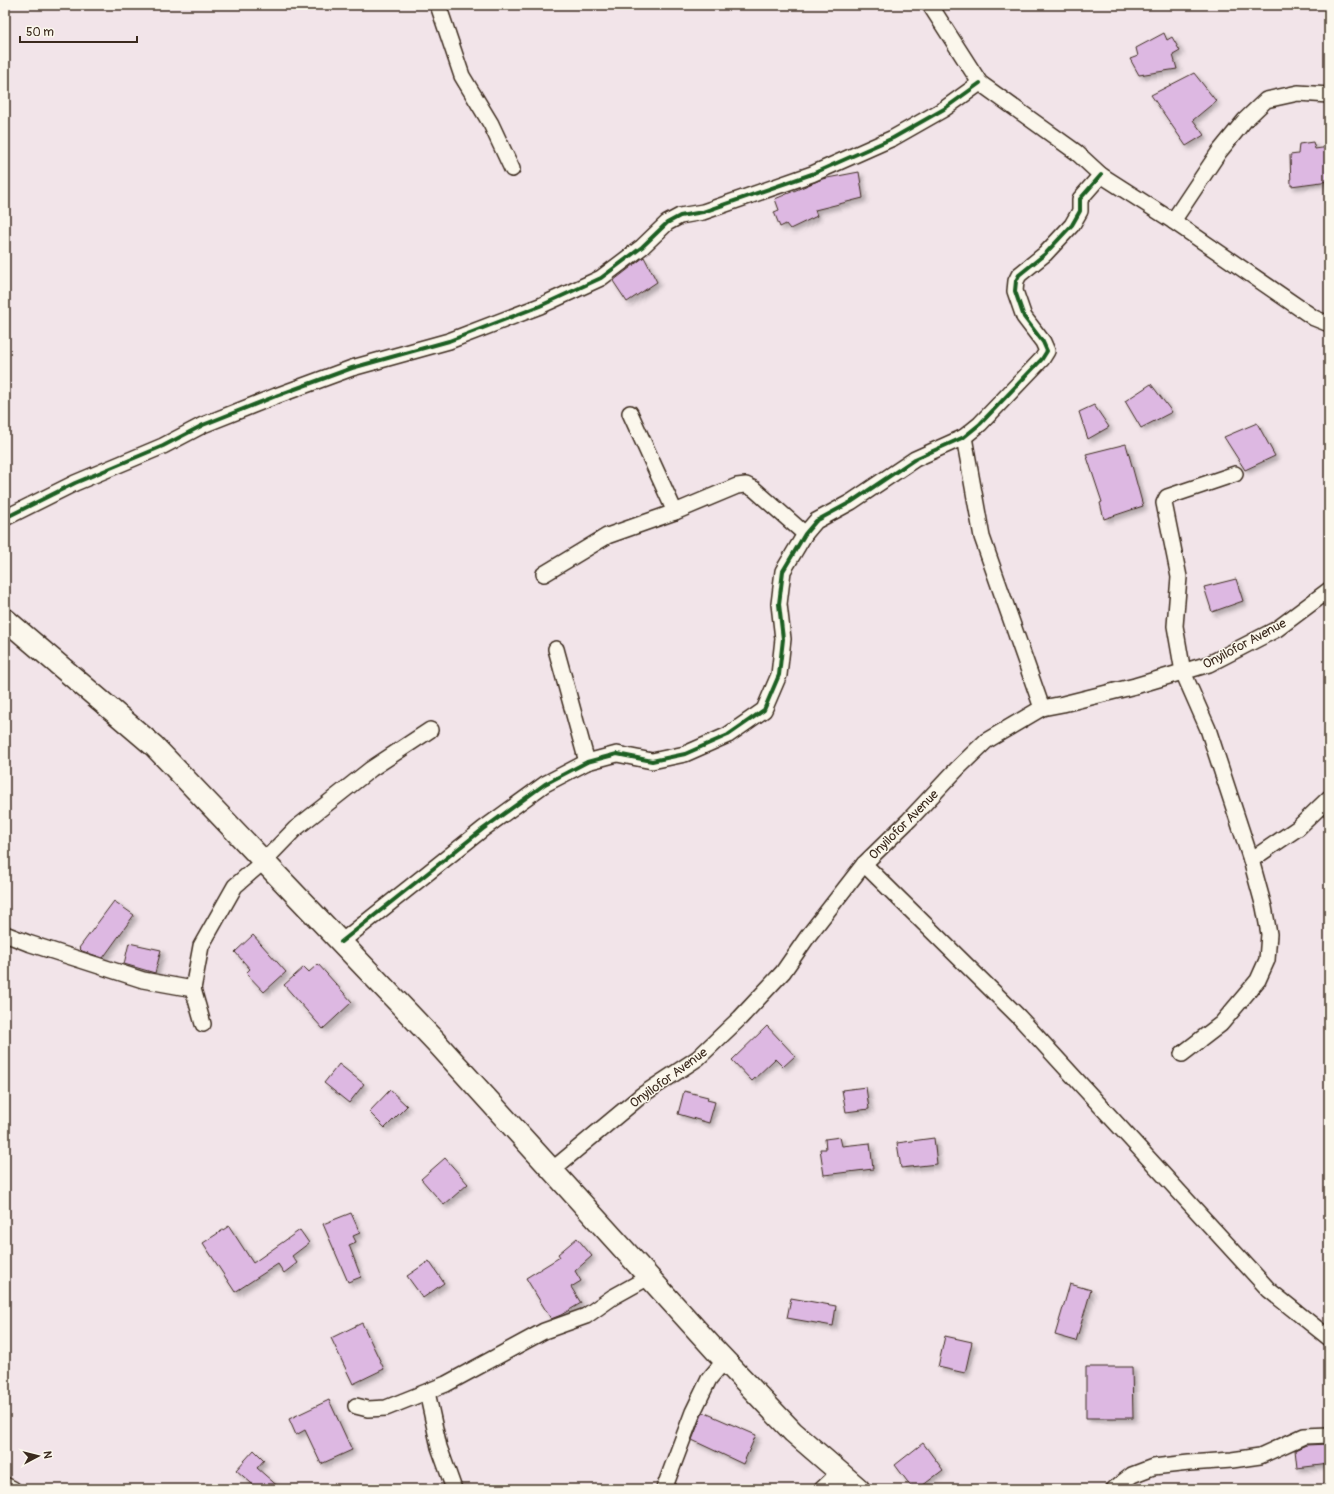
<svg xmlns="http://www.w3.org/2000/svg" width="1334" height="1494" font-family="Pangolin,sans-serif">
	<style>
		.building { fill: #ddb8e2; stroke: #3b2a1e; filter: url(#shadow) }
		.lines { fill: none; stroke-linecap: round; stroke-linejoin: round }
		.minor-casing { stroke: #3b2a1e; stroke-width: 18 }
		.secondary-casing { stroke: #3b2a1e; stroke-width: 24 }
		.minor { stroke: #fbf7ec; stroke-width: 15 }
		.secondary { stroke: #fbf7ec; stroke-width: 21 }
		.cycleway-casing { stroke: #fbf7ec; stroke-width: 6 }
		.cycleway { stroke: #1b5e20; stroke-width: 4 }
		.labels { text-anchor: middle; stroke-width: 3; stroke-linejoin: round; paint-order: stroke }
		.street-label { font-size: 13px; fill: #3b2a1e; stroke: #fbf7ec }
	</style>
	<defs>
		<filter id="shadow"><feDropShadow dx="3.5" dy="3.5" stdDeviation="2" flood-color="#0004"/></filter>
	</defs>
	<rect width="100%" height="100%" fill="#f2e4e9"/>
	<filter id="ink" filterUnits="userSpaceOnUse"><feTurbulence type="fractalNoise" baseFrequency=".025" numOctaves="2"/><feDisplacementMap in="SourceGraphic" scale="8" xChannelSelector="R" yChannelSelector="G"/><feConvolveMatrix kernelMatrix="1 2 1 2 8 2 1 2 1" color-interpolation-filters="sRGB"/></filter>
	<g filter="url(#ink)">
		<g class="building">
			<polygon points="1164,33 1167,40 1172,37 1180,51 1173,55 1177,69 1139,75 1130,59 1138,56 1136,48"/>
			<polygon points="1194,73 1216,101 1193,120 1204,135 1186,146 1151,95"/>
			<polygon points="1313,142 1315,149 1329,147 1329,181 1291,186 1290,155 1298,154 1299,144"/>
			<polygon points="859,172 863,198 815,210 817,216 790,229 786,224 780,227 774,212 779,210 775,199 822,179"/>
			<polygon points="644,257 657,282 627,302 613,281"/>
			<polygon points="1151,384 1172,412 1141,428 1125,401"/>
			<polygon points="1094,405 1109,427 1088,439 1079,412"/>
			<polygon points="1257,423 1275,456 1245,470 1224,437"/>
			<polygon points="1126,444 1143,506 1104,519 1100,503 1102,502 1086,454"/>
			<polygon points="1236,579 1243,601 1212,612 1204,587"/>
			<polygon points="114,901 134,915 103,958 82,951 79,948"/>
			<polygon points="253,935 286,972 264,992 246,973 250,969 235,952"/>
			<polygon points="129,943 161,950 155,973 124,964"/>
			<polygon points="318,964 352,1002 323,1029 284,985 304,967 309,972"/>
			<polygon points="767,1026 795,1056 783,1067 775,1059 752,1081 732,1060"/>
			<polygon points="339,1064 364,1084 349,1103 324,1083"/>
			<polygon points="866,1087 869,1109 846,1112 842,1090"/>
			<polygon points="390,1090 407,1106 385,1128 369,1112"/>
			<polygon points="684,1091 708,1097 707,1100 715,1102 709,1123 678,1114"/>
			<polygon points="840,1137 842,1146 870,1143 873,1169 824,1175 820,1149 826,1149 825,1139"/>
			<polygon points="934,1138 937,1164 901,1168 897,1143"/>
			<polygon points="445,1158 468,1184 444,1205 421,1179"/>
			<polygon points="351,1213 360,1233 353,1236 356,1242 349,1245 361,1277 348,1282 323,1224"/>
			<polygon points="229,1226 253,1263 300,1230 309,1243 292,1256 297,1263 284,1273 278,1264 235,1292 203,1243"/>
			<polygon points="577,1238 592,1256 575,1271 581,1281 571,1287 581,1303 561,1315 551,1319 526,1278 560,1257 558,1254"/>
			<polygon points="429,1261 444,1283 423,1298 407,1276"/>
			<polygon points="1070,1284 1091,1290 1076,1341 1055,1335"/>
			<polygon points="791,1298 836,1306 833,1326 787,1318"/>
			<polygon points="362,1323 384,1369 353,1384 331,1338"/>
			<polygon points="945,1336 972,1342 965,1373 938,1367"/>
			<polygon points="1086,1367 1132,1367 1133,1418 1086,1418"/>
			<polygon points="329,1400 352,1450 321,1464 305,1430 296,1435 289,1419"/>
			<polygon points="703,1412 756,1435 743,1464 692,1440"/>
			<polygon points="923,1443 943,1470 918,1489 913,1489 895,1465"/>
			<polygon points="1329,1444 1329,1464 1297,1468 1295,1450 1306,1445"/>
			<polygon points="254,1450 264,1460 257,1468 281,1489 258,1489 236,1470"/>
		</g>
		<g class="lines">
			<g class="minor-casing">
				<g id="minor">
					<polyline points="438,5 462,76 491,124 512,169"/>
					<polyline points="930,5 980,83 1076,152 1101,175 1173,221 1314,318 1329,324"/>
					<polyline points="1173,221 1219,152 1245,120 1266,100 1298,93 1329,95"/>
					<polyline points="630,413 675,512"/>
					<polyline points="964,437 982,537 1042,708"/>
					<polyline points="5,518 75,483 163,446 203,425 276,396 352,368 449,341 540,306 601,278 642,247 667,223 680,216 703,212 812,174 893,138 944,109 980,83"/>
					<polyline points="544,574 607,536 675,512 737,486 746,485 754,489 805,534"/>
					<polyline points="556,649 587,762"/>
					<polyline points="1251,860 1298,828 1329,798"/>
					<polyline points="864,864 1019,1017 1269,1290 1329,1338"/>
					<polyline points="5,934 28,943 143,980 193,989"/>
					<polyline points="341,942 483,829 545,784 587,762 617,754 652,761 685,754 728,735 764,710 779,675 783,639 779,604 783,571 805,534 816,521 851,502 915,459 964,437 980,424 1042,359 1047,351 1043,342 1024,317 1015,291 1016,281 1019,275 1045,254 1072,225 1080,211 1080,199 1101,175"/>
					<polyline points="203,1024 193,989 201,946 235,886 264,861 295,829 371,769 430,730"/>
					<polyline points="1182,1054 1221,1024 1258,980 1267,960 1269,934 1264,907 1251,860 1208,729 1183,672 1175,626 1179,577 1164,503 1167,497 1235,474"/>
					<polyline points="552,1170 642,1095 698,1058 740,1018 783,972 808,936 864,864 909,820 957,769 986,741 1042,708 1063,704 1135,686 1209,664 1277,629 1329,590"/>
					<polyline points="427,1392 439,1447 454,1489"/>
					<polyline points="356,1406 368,1409 386,1408 446,1384 544,1331 586,1316 613,1297 649,1277"/>
					<polyline points="5,1485 13,1489"/>
					<polyline points="664,1489 693,1412 709,1379 725,1360"/>
					<polyline points="822,1489 839,1473"/>
					<polyline points="1114,1489 1132,1475 1153,1467 1189,1463 1232,1460 1260,1456 1304,1436 1329,1435"/>
				</g>
			</g>
			<g class="secondary-casing">
				<polyline id="secondary" points="5,619 154,746 435,1041 715,1350 793,1432 859,1489"/>
			</g>
			<use href="#minor" class="minor"/>
			<use href="#secondary" class="secondary"/>
			<g class="cycleway-casing">
				<g id="cycleway">
					<polyline points="5,518 75,483 163,446 203,425 276,396 352,368 449,341 540,306 601,278 642,247 667,223 680,216 703,212 812,174 893,138 944,109 980,83"/>
					<polyline points="341,942 483,829 545,784 587,762 617,754 652,761 685,754 728,735 764,710 779,675 783,639 779,604 783,571 805,534 816,521 851,502 915,459 964,437 980,424 1042,359 1047,351 1043,342 1024,317 1015,291 1016,281 1019,275 1045,254 1072,225 1080,211 1080,199 1101,175"/>
				</g>
			</g>
			<use href="#cycleway" class="cycleway"/>
		</g>
	</g>
	<g class="labels">
		<g class="street-label">
			<text transform="translate(1244 643) rotate(-28)" y="5">Onyilofor Avenue</text>
			<text transform="translate(903 824) rotate(-45)" y="5">Onyilofor Avenue</text>
			<text transform="translate(668 1077) rotate(-36)" y="5">Onyilofor Avenue</text>
		</g>
	</g>
	<rect width="1334" height="1494" fill="none" stroke="#fbf7ec" stroke-width="20"/>
	<rect x="10" y="10" width="1314" height="1474" fill="none" stroke="#3b2a1e" stroke-width="1.5" filter="url(#ink)"/>
	<g transform="translate(38 1456) rotate(83)" stroke="#fbf7ec" stroke-width="3" paint-order="stroke">
	<path d="M0-3L7 15L0 10L-7 15Z" fill="#3b2a1e"/>
	<text y="-6" font-size="11" font-weight="bold" text-anchor="middle" fill="#3b2a1e">N</text>
	</g>
	<path d="M20 36v6h117v-6" fill="none" stroke="#3b2a1e" stroke-width="2"/>
	<text x="26" y="36" font-size="12" fill="#3b2a1e" stroke="#fbf7ec" stroke-width="3" paint-order="stroke">50 m</text>
</svg>
